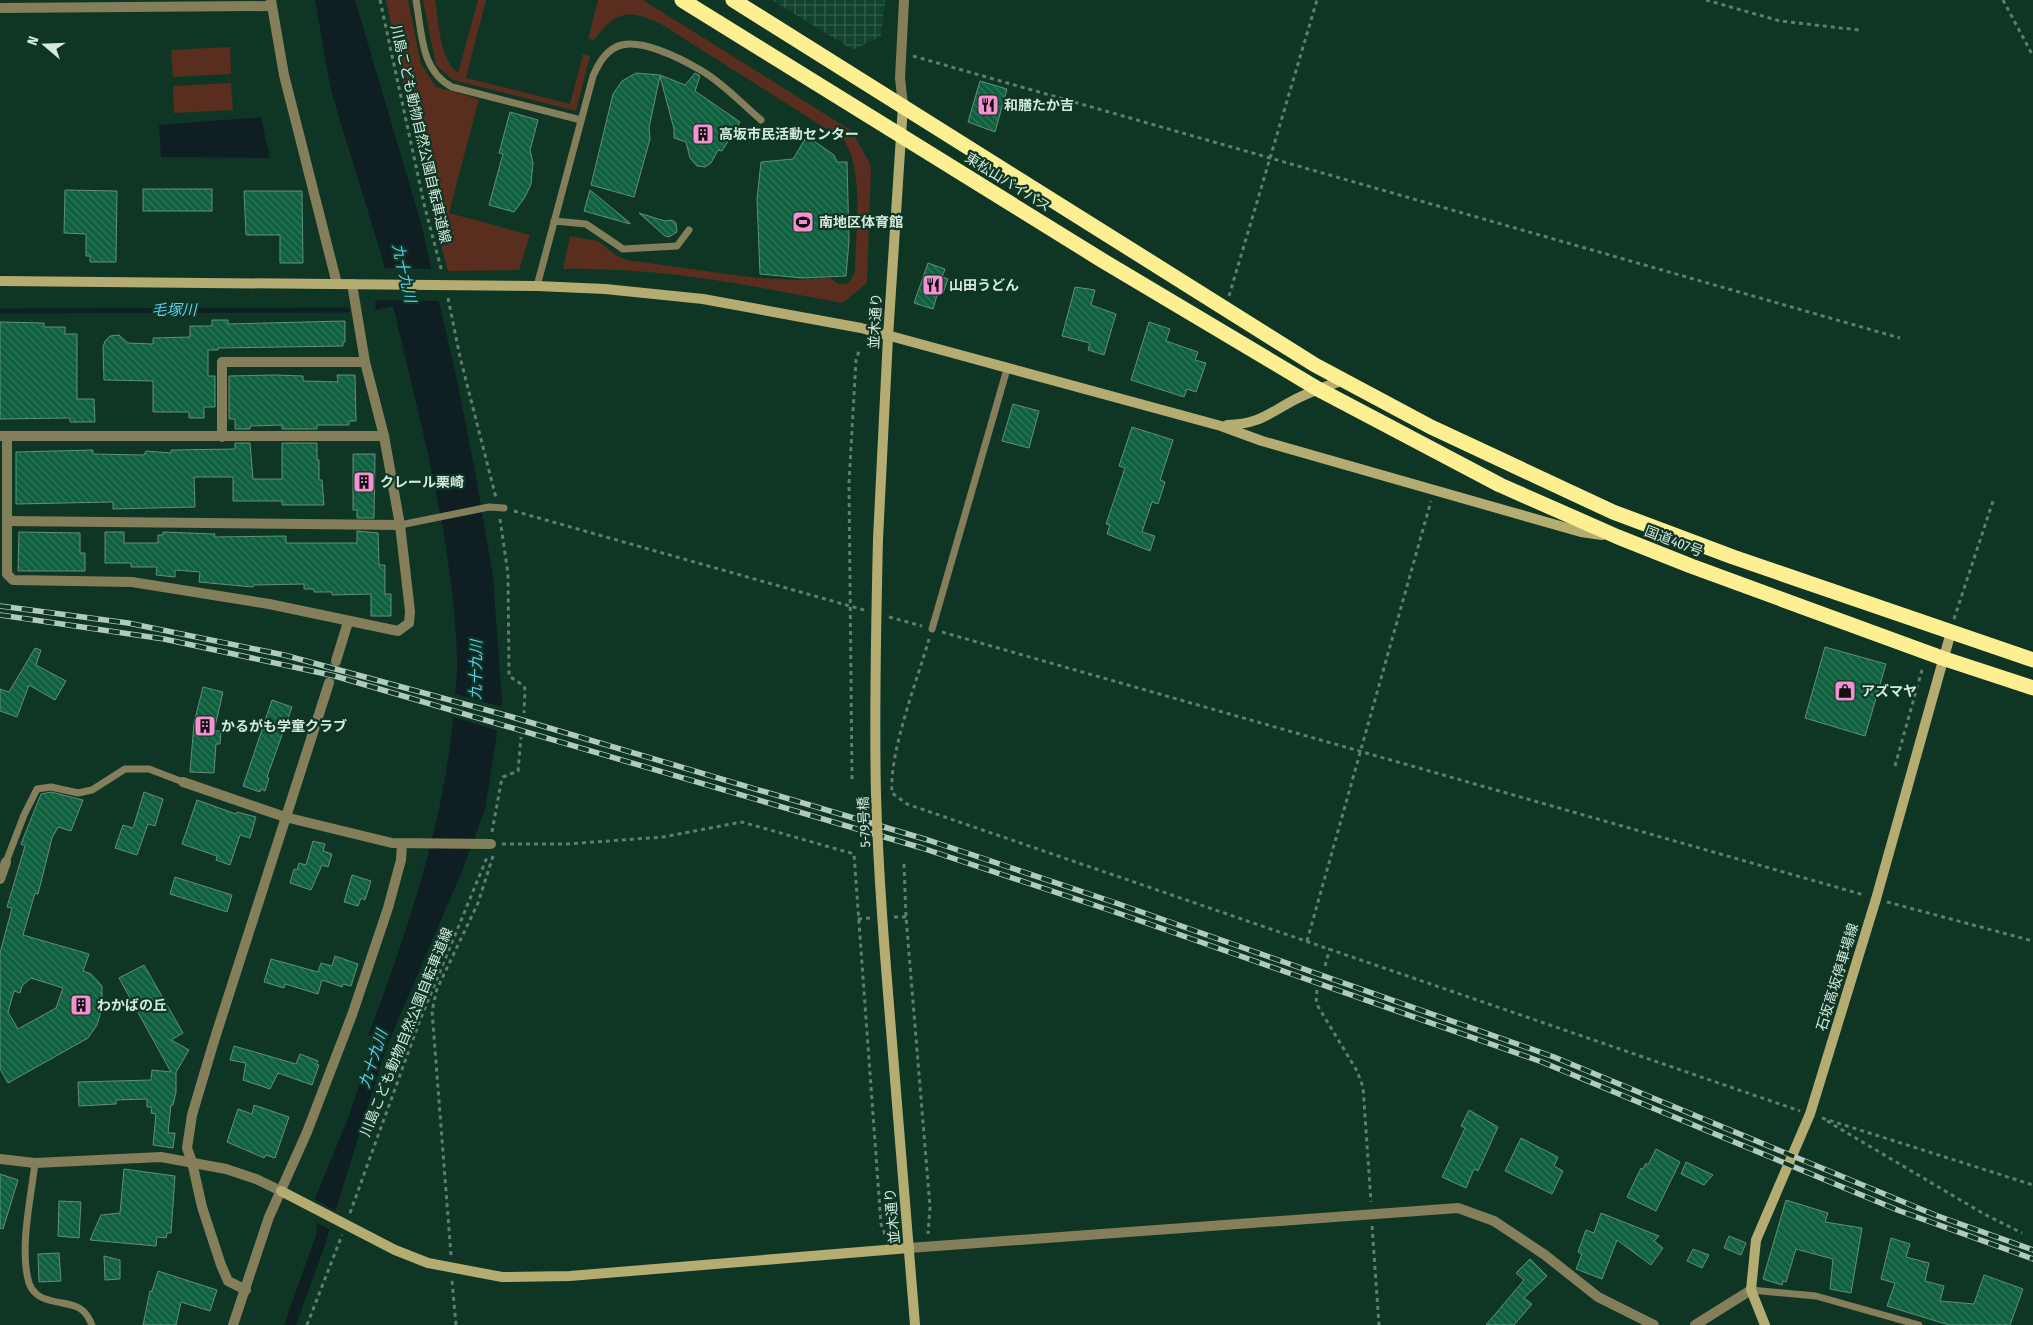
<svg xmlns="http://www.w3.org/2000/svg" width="2033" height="1325" font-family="'Fira Sans Condensed','Noto Sans JP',sans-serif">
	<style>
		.industrial { fill: url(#industrial-grid) }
		.green { fill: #592e1e }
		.water { fill: #0f1e23 }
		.pier { fill: #0f3624 }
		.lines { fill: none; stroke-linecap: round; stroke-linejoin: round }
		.stream { stroke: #0f1e23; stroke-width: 5 }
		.building { fill: url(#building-back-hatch); stroke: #668d78; fill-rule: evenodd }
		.street-tunnel { stroke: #2d5140; stroke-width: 10; stroke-dasharray: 10 5; stroke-linecap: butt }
		.path { stroke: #5e7e6f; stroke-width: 3; stroke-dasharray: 4 4; stroke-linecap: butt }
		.lane { stroke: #847e5a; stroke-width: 7 }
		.street { stroke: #847e5a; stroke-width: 10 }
		.secondary { stroke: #b5ac72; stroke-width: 10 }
		.highway { stroke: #feef92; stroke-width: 15 }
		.rail-casing { stroke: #b2cabd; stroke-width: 5.5 }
		.rail { stroke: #0f3624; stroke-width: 4; stroke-dasharray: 11; stroke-linecap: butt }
		.secondary-bridge { stroke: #b5ac72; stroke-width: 10 }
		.labels { text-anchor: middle; stroke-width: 4.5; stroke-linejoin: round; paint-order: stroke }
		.poi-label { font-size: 14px; font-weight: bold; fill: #d5eade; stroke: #0f3624; text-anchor: start }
		.street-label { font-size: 14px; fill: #d5eade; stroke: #0f3624 }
		.water-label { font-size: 15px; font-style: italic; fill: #5ad0f3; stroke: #0f3624 }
	</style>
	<defs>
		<pattern id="industrial-grid" width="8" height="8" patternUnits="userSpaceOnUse" patternTransform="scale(1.25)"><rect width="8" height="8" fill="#11422c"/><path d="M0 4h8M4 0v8" fill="none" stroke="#335d4a"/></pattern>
		<pattern id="building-back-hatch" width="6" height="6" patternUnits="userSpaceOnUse" patternTransform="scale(1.25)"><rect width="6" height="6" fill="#0e603f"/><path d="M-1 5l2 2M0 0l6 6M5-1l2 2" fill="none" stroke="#30775a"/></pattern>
	</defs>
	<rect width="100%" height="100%" fill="#0f3624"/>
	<polygon class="industrial" points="772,0 885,0 881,36 853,50"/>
	<g class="green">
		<polygon points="386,0 408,0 421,64 436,87 479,99 449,213 530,235 519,270 448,271 425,186"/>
		<path d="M423,0H435C439,23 439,58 458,73L478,0H486L466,78L570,104L583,54L590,56L576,111L453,80L436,65Z"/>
		<path d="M598,0H643L852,131L871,166L867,283L842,303C750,285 657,267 563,269L570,236L598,241L617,256L626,260L757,278L795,280L831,278C837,285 841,285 849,283L855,272C855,233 865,173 844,140L661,24C629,9 616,10 594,40L588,39Z"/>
		<polygon points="230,47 231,74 173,77 171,50"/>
		<polygon points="231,83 233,110 174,113 173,86"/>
	</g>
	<g class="water">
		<path d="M315,0H355L421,223L458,385L474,466L493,576L502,701L485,810L462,871L386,1048L324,1248L296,1325H284L317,1232L315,1198L349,1116L376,1033L368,1036C408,930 445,821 454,708C455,691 458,672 457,655C452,536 420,421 393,306L376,310L375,302L391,295L382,257L331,91Z"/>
		<polygon points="261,117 270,158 161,157 159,125"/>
	</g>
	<g class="pier">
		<polygon points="382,268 434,269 441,301 373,300 388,294"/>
		<polygon points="452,693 503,707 499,731 450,716"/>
		<polygon points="312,1198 338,1212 332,1231 314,1221"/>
	</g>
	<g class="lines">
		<polyline class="stream" points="0,311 347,310"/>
	</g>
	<g class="building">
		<polygon points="636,73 660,75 685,85 695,73 700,76 695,91 740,122 722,151 718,150 711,163 705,167 697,166 690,158 686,142 674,138 674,129 660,76 649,128 650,139 634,197 591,185 613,94 622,81"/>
		<polygon points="980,81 1007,89 995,132 968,122"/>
		<polygon points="510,112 538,120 530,150 533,163 531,184 525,197 514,212 489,205 503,154 499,153"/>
		<polygon points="807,136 834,155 837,162 847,162 849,241 846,276 803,278 760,274 757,199 761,162 793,159"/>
		<rect x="143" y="189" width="69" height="22"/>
		<polygon points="65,190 117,191 116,262 90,262 90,256 86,256 86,234 64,233"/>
		<polygon points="590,190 630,223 630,224 584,211"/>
		<polygon points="244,191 302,191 303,263 280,263 280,235 246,235"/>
		<polygon points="639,213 665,221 672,220 676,223 677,232 669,237 665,236"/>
		<polygon points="928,263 945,269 942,277 948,279 943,293 938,292 933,309 914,303"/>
		<polygon points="1075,287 1095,290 1091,305 1116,314 1104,355 1088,350 1090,343 1062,336"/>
		<polygon points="212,320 228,320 228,324 345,321 345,342 343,342 343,346 218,348 218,350 208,350 208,376 215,376 215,407 204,407 204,418 189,418 189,412 153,412 153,381 104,380 103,347 105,341 110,336 119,335 128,343 153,344 153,338 190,337 190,326 212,326"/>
		<polygon points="0,322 44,323 44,327 65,327 65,334 77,334 77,399 94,399 95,422 70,422 70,418 0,419"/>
		<polygon points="1149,322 1170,329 1166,341 1198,352 1195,360 1206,363 1196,392 1187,389 1184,397 1131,380"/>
		<polygon points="275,375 303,376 303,381 338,382 337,375 355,375 356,421 349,421 349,425 317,425 317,429 282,429 282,425 250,426 250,429 235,429 235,419 229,419 229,376"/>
		<polygon points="1013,404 1039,411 1029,448 1002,441"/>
		<polygon points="1132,427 1173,440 1160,480 1165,482 1158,504 1152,502 1142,532 1155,536 1150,551 1107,534 1110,525 1106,524 1125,468 1119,466"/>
		<polygon points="235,443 250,443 253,479 282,479 282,443 317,443 317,460 319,460 319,480 322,480 324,505 282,505 282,501 233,501 233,477 194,477 195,507 113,509 113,502 16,504 16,452 93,450 93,454 144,455 146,451 171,453 171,450 235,449"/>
		<polygon points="353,454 375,454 374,518 357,518 357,510 353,510"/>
		<polygon points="357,531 378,533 379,565 385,565 385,594 391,594 391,616 371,616 371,594 332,595 332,592 314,592 314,589 304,589 304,584 254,585 253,587 199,582 200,572 175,570 175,577 156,575 157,567 131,567 131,563 105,563 105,532 124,532 124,543 158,543 158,535 163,535 163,532 215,534 214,537 286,536 286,543 357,543"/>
		<polygon points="19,532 80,533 80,553 85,553 85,571 18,571"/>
		<polygon points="1825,647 1886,664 1865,736 1805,718"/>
		<polygon points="35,648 41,650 36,665 66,681 55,700 29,685 17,717 0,711 0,689 9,692"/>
		<polygon points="203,687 223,692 214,731 221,731 220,744 216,744 214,773 190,772 194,723"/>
		<polygon points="272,700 292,707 267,777 269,778 265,791 261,789 260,792 243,786"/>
		<path d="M51,792L83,800L71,831L58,827L52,838L38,894L35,893L23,935L89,954L83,971L91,974L102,986V1008L97,1025L88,1038L8,1083L0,1069V953L12,908L7,907L25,846L21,844L41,794ZM31,978L63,988L56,1008L18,1029L8,1012L14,991L20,993L22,986Z"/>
		<polygon points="144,792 163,799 155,826 148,824 137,855 115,848 123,825 133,828"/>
		<polygon points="197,800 236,814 237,812 256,817 250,838 240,835 230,865 216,860 217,856 182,844"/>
		<polygon points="313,841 325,844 323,851 332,854 328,867 322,865 311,890 290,883 294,869 297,870 299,863 306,865"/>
		<polygon points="352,875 371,881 365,900 361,898 358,906 344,902"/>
		<polygon points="175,877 232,895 227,912 170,894"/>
		<polygon points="335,956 358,964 351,986 343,984 342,987 322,980 318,994 285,984 284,988 264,982 271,959 318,972 321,963 332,966"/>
		<polygon points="144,965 183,1033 171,1040 189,1050 176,1072 176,1092 173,1105 171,1105 168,1133 175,1133 173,1148 153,1145 156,1114 151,1113 152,1107 147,1107 147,1099 116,1100 116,1104 79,1106 78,1082 151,1080 152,1070 171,1072 119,978"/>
		<polygon points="234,1046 296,1064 300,1054 318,1061 316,1064 319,1065 312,1085 278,1073 270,1089 243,1080 246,1063 230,1060"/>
		<polygon points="254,1105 289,1117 275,1158 266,1155 264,1158 227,1142 238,1109 252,1114"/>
		<polygon points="1469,1110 1498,1127 1478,1171 1474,1169 1466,1188 1442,1177 1465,1128 1461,1126"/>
		<polygon points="1521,1138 1558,1157 1554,1166 1563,1171 1552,1194 1505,1171"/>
		<polygon points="1656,1149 1680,1162 1656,1211 1627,1197 1641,1168 1643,1169 1646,1163 1648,1165"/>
		<polygon points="1686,1162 1713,1175 1704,1185 1681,1174"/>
		<polygon points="124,1169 175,1176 171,1233 167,1233 166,1238 157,1237 156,1246 90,1240 101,1215 120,1213"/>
		<polygon points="0,1174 18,1180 3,1229 0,1228"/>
		<polygon points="1786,1200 1828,1213 1825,1222 1862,1228 1851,1293 1830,1289 1833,1259 1796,1249 1786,1282 1783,1281 1782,1285 1763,1279"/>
		<polygon points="59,1201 81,1202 79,1238 58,1236"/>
		<polygon points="1601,1213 1659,1236 1654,1241 1663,1248 1651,1265 1617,1240 1602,1279 1576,1269 1582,1254 1578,1252 1586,1230 1594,1233"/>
		<polygon points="1729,1236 1746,1243 1741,1255 1724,1248"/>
		<polygon points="1891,1238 1910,1244 1906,1257 1929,1263 1925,1281 1944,1286 1940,1301 1974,1304 1984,1275 2023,1289 2010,1325 1949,1325 1887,1306 1895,1283 1881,1279"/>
		<polygon points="1693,1249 1709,1255 1702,1268 1687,1261"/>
		<polygon points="59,1253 61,1281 39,1282 38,1254"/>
		<polygon points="104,1256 120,1260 120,1279 105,1280"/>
		<polygon points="1530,1259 1547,1276 1524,1298 1532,1304 1514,1325 1486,1325 1524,1280 1516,1273"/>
		<polygon points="158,1271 217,1290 210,1311 181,1302 176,1325 143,1325 150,1291 152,1291"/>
	</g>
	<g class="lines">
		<polyline class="street-tunnel" points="329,683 336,661"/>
		<g class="path">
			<polyline points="380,0 425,208 442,272"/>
			<polyline points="1706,0 1780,21 1859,30"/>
			<polyline points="2003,0 2033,56"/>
			<polyline points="913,56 1900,338"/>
			<polyline points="1229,296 1317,0"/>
			<polyline points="448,298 460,357 496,498"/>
			<polyline points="514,511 864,610"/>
			<polyline points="500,519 508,574 509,676 524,686 525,690 524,713"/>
			<polyline points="889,617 922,626"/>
			<polyline points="1954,619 1993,501"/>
			<polyline points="942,632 1864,895"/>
			<path d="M929,639C917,681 889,752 892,793L907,804L1800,1111"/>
			<polyline points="1895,766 1922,670"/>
			<polyline points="852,779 849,483 856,360 860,348"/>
			<polyline points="492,832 501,783 503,777 518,771 521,737"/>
			<polyline points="502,844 567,844 663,837 742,822 854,854 881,1224 886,1237"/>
			<polyline points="904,864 906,917 930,1207 928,1234"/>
			<polyline points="1887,902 2033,941"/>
			<polyline points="894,917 906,917"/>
			<polyline points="858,919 870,918"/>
			<polyline points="1307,941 1431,501"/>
			<polyline points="1325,966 1330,948"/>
			<polyline points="1317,990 1316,1003 1357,1071 1363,1087 1371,1202"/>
			<polyline points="1822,1118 2033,1185"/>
			<polyline points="1827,1121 1984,1214 2022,1233"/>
			<polyline points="350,1213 420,1020 488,855"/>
			<polyline points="1372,1226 1379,1325"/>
			<polyline points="451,1255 432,1011 437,989 478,903 493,856"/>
			<polyline points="452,1281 456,1325"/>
			<polyline points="307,1325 342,1235"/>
		</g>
		<g class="lane">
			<path d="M416,0C422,32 420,70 452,87L581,120"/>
			<polyline points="554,221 586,224 623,249 677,246 689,230"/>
			<path d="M537,286L593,76C598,65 604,53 616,47C638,36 682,59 702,71C723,83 742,104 761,120"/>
			<polyline points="400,525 489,507 504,508"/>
			<polyline points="932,629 1007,369"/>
			<polyline points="6,862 24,815 37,789 51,787 78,793 92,790 125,769 149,769 183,782"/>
			<path d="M35,1163C31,1197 19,1250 29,1283C32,1292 40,1298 49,1300C70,1306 83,1302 92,1325"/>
			<polyline points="1751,1290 1816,1296 1919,1325"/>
		</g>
		<g class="street">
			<polyline points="271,0 284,75 337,284"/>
			<polyline points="0,8 272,6"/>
			<polyline points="903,105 900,78 904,0"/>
			<polyline points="0,436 384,436 365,362 352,284"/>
			<polyline points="7,437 7,574 13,580 132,582 269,604 398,631 409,623 410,611 400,525 384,436"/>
			<polyline points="222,437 222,362 365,362"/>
			<polyline points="7,521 400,525"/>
			<polyline points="336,661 348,622"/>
			<polyline points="183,782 285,817 392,843 491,844"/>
			<polyline points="0,879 6,862"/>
			<polyline points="0,1159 35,1163 161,1157 226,1169 256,1179 281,1191"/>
			<polyline points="909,1248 1458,1208 1494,1221 1545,1255 1598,1297 1654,1325"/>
			<polyline points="246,1290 228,1281 221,1265 202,1207 192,1162 187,1148 192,1115 214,1041 329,683"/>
			<polyline points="233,1325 269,1217 307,1132 352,1015 388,908 401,860 402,844"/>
			<polyline points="1695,1325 1751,1290"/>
		</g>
		<g class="secondary">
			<polyline points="0,281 537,286 605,289 703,299 861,328 1221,426 1262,441 1581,532 1602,535"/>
			<path d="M1227,425C1261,424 1270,412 1298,398C1312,391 1327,386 1341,381"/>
			<polyline points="878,539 888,337 903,105"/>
			<polyline points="897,1104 915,1325"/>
			<polyline points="281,1191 395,1250 428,1263 502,1277 570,1276 909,1248"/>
			<polyline points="1765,1325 1751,1290 1756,1240 1810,1114 1876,899 1951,632"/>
		</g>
		<g class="highway">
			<polyline points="682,0 1100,259 1318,389 1500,485 1618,537 1691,566 1942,658 2033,688"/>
			<polyline points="733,0 1315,365 1431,427 1613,512 1733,557 2033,660"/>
		</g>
		<g class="rail-casing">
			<g id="rail">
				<polyline points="0,606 128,623 284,655 512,717 928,840 1113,902 1554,1057 1935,1215 2033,1250"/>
				<polyline points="0,615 164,639 335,676 922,848 1115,912 1542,1062 1900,1211 2033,1259"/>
			</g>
		</g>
		<use href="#rail" class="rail"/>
		<path class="secondary-bridge" d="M878,539C876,624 874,710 876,795C879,899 889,1001 897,1104"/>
	</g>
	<defs>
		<g id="restaurant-square" transform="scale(1.125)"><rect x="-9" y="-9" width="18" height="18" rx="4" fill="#f491d3" stroke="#0f3624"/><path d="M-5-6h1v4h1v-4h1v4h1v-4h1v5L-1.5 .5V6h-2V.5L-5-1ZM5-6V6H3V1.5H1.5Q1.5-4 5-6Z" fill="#111"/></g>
		<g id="building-square" transform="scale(1.125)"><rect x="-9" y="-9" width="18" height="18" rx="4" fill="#f491d3" stroke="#0f3624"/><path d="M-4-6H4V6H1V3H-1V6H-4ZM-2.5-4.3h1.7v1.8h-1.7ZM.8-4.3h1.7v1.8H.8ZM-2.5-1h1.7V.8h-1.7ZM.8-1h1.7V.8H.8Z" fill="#111"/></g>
		<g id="stadium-square" transform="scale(1.125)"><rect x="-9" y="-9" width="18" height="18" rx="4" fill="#f491d3" stroke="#0f3624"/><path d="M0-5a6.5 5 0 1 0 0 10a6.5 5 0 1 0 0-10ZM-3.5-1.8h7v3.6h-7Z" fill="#111"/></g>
		<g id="shop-square" transform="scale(1.125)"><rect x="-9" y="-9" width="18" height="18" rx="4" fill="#f491d3" stroke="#0f3624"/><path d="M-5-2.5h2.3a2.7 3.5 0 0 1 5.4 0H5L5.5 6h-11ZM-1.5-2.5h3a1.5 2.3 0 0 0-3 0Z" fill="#111"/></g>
	</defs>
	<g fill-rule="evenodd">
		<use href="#restaurant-square" x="988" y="105"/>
		<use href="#building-square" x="703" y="134"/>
		<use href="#stadium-square" x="803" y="222"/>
		<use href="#restaurant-square" x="933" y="285"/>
		<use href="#building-square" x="364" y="482"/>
		<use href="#shop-square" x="1845" y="691"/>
		<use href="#building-square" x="205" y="726"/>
		<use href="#building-square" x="81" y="1005"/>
	</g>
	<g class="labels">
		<g class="poi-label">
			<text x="1004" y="110">和膳たか吉</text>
			<text x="719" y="139">高坂市民活動センター</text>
			<text x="819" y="227">南地区体育館</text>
			<text x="949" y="290">山田うどん</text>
			<text x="380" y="487">クレール栗崎</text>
			<text x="1861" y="696">アズマヤ</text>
			<text x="221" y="731">かるがも学童クラブ</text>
			<text x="97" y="1010">わかばの丘</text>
		</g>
		<g class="street-label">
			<text transform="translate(421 134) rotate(77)" y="5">川島こども動物自然公園自転車道線</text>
			<text transform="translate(1008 182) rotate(32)" y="5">東松山バイパス</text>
			<text transform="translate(875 321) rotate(-87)" y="5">並木通り</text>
			<text transform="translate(1674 541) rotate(21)" y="5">国道407号</text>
			<text transform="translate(864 822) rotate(-93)" y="5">5-79号橋</text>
			<text transform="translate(1837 977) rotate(-73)" y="5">石坂高坂停車場線</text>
			<text transform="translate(406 1032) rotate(-68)" y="5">川島こども動物自然公園自転車道線</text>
			<text transform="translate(892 1216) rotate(-95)" y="5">並木通り</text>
		</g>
		<g class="water-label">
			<text transform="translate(404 273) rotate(77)" y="5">九十九川</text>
			<text x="174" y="315">毛塚川</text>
			<text transform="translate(476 670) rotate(-89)" y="5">九十九川</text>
			<text transform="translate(373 1059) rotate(-72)" y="5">九十九川</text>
		</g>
	</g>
	<g transform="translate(45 45) rotate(289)" stroke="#0f3624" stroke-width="4" paint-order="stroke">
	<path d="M0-4L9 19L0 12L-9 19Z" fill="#d5eade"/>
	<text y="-8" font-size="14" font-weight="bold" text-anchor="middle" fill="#d5eade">N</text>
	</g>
</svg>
